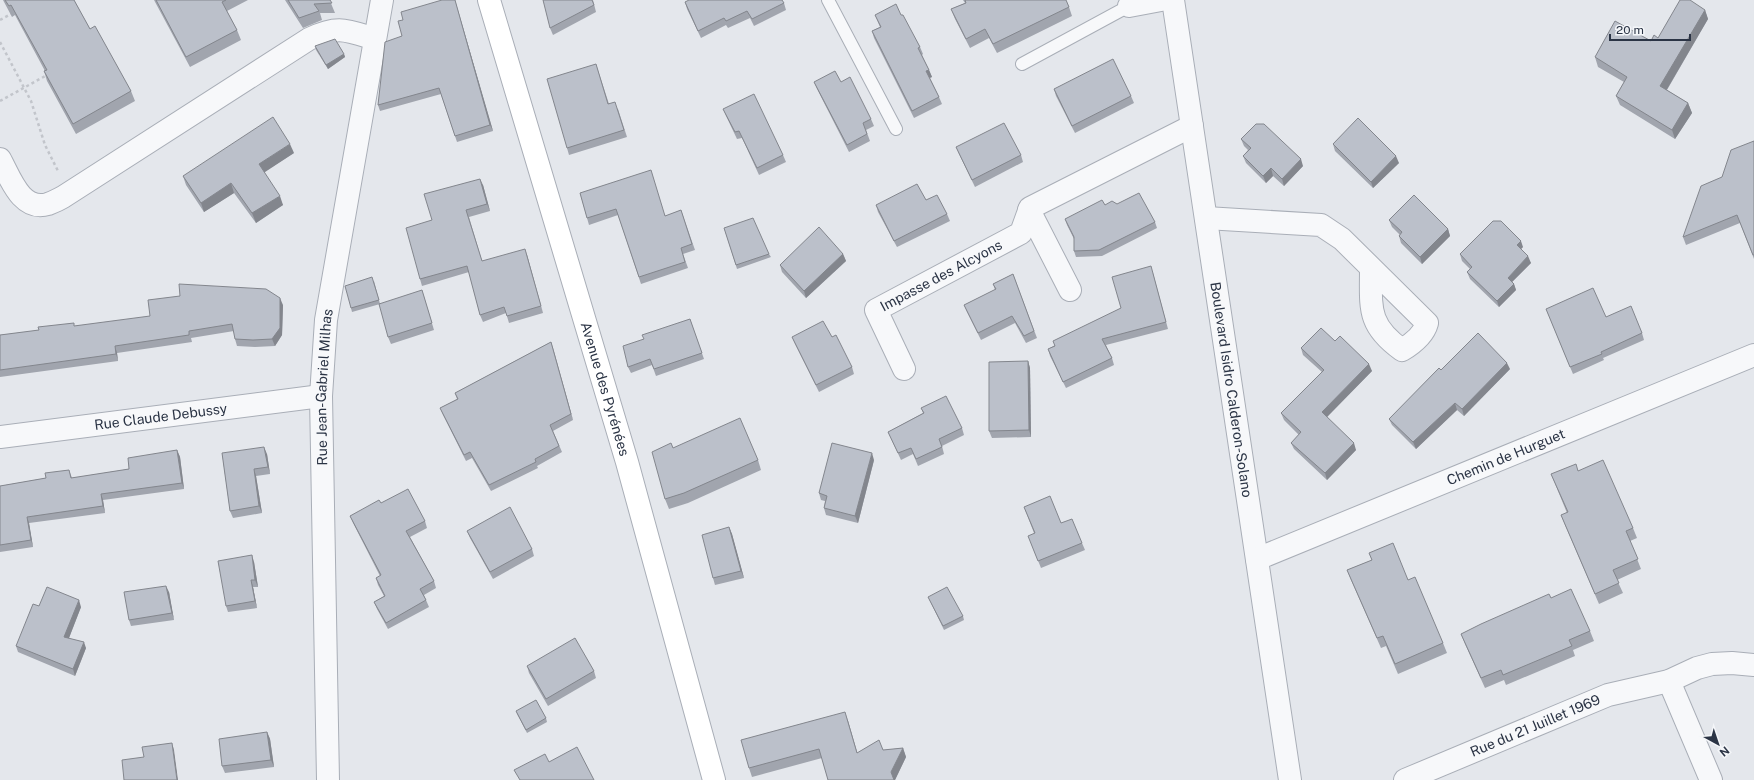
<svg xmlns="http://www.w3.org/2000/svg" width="1754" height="780" font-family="'Public Sans',sans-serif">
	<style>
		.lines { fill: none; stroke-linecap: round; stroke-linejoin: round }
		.service-casing { stroke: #a9aeb7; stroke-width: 14 }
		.minor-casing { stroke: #a9aeb7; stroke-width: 24 }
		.secondary-casing { stroke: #a9aeb7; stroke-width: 24 }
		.path { stroke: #c2c5cb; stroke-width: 2.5; stroke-dasharray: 3 3; stroke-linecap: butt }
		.service { stroke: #f7f8fa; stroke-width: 12 }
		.minor { stroke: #f7f8fa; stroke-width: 22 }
		.secondary { stroke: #fff; stroke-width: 22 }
		.wall { fill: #a1a5ae }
		.shaded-wall { fill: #83868d }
		.building { fill: #bbc0ca; stroke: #83868d }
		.labels { text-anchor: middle; stroke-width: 4; stroke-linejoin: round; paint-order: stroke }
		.street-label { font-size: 14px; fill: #2b3445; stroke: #f4f6f9 }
	</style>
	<rect width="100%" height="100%" fill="#e4e7ec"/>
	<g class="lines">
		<g class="service-casing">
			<g id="service">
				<polyline points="828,0 896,129"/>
				<polyline points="1022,64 1129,6"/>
			</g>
		</g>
		<g class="minor-casing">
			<g id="minor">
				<path id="s1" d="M1173,0L1290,780"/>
				<polyline points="1129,6 1161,0"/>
				<path d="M0,159C10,177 21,212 48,204C53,202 58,200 63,197L309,39C338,25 346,30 375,39"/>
				<polyline points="1029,210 1070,290"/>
				<path d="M1206,218L1321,225L1342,239L1427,323C1424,334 1412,344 1402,350C1367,325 1371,308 1371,269"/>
				<path id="s2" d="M904,369L876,310L1021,233L1030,208L1192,126"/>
				<path id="s3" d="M0,437L321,396"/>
				<path id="s4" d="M1257,559L1754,355"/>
				<polyline points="1669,681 1711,780"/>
				<path id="s5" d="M328,780L321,396L326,320L382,0"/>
				<path id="s6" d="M1405,780L1608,695L1669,681L1697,668L1712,664L1732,663L1754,665"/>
			</g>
		</g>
		<g class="secondary-casing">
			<g id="secondary">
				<path id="s7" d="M489,0L627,462L714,780"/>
			</g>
		</g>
		<g class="path">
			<polyline points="0,20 11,14"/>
			<polyline points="0,42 31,101 45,145 58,171"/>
			<polyline points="0,101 47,75"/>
		</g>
		<use href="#service" class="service"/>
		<use href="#minor" class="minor"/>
		<use href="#secondary" class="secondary"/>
	</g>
	<g class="wall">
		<polygon points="3,0 74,0 90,29 131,91 135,101 76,134 47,81 44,71 45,71 15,15 12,17"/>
		<polygon points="154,0 248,0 227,11 237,30 241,40 190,67"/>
		<polygon points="285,0 331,0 330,1 335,13 320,13 322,20 303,28"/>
		<polygon points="455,0 493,131 457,142 441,94 380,111 378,105 402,36 403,20"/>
		<polygon points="593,0 596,12 553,35 550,28"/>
		<polygon points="963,0 1066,0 1069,7 1072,16 997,53 989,38 970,48 955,19 951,9 965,3"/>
		<polygon points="685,2 784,3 786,10 754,26 750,18 728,28 726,25 701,38 687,9"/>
		<polygon points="1705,10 1708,19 1667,90 1688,103 1692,113 1675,139 1620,105 1616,96 1624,82 1598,67 1595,57 1651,41 1658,38"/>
		<polygon points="875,15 901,15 920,47 923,54 922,55 929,70 932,77 930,78 939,97 942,104 914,118 874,38 872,31 880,27"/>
		<polygon points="315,46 344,54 345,57 328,69 316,50"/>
		<polygon points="596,64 609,104 618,109 627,137 569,155 567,148"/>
		<polygon points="814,82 871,119 874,126 866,130 870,141 849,152 817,89"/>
		<polygon points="1054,89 1131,96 1134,103 1075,133 1056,96"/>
		<polygon points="723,109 783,155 786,162 759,175 742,138 737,139 726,116"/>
		<polygon points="1241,139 1303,166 1284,186 1273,176 1266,183 1246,163 1243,156 1248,150 1244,146"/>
		<polygon points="1754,141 1754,259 1740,223 1686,245 1683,237 1722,177"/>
		<polygon points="1333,144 1399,163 1373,188 1335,151"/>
		<polygon points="956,147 1021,155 1023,162 975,187 959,154"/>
		<polygon points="294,153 264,172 283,205 256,223 234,193 204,212 186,185 183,176"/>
		<polygon points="483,185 490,211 469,217 482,261 527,255 543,313 509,323 506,313 483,322 480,315 469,272 422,286 420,279 432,220"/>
		<polygon points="580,193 666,216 681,210 695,250 683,254 688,268 641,284 618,215 589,225"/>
		<polygon points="926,200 947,214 950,221 897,247 878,212 876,205"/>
		<polygon points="1105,205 1155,222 1157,228 1102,256 1076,257 1074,251 1074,239 1067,225 1065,219"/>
		<polygon points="1389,220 1448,229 1450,236 1422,264 1401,243 1399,236 1400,235 1392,227"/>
		<polygon points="724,228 769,254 771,257 737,269"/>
		<polygon points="1523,247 1521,249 1531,263 1512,282 1514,284 1516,290 1499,307 1470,279 1467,272 1470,269 1462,261 1460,254"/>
		<polygon points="843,254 846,261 806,298 782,272 780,265"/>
		<polygon points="1153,273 1168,329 1106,345 1112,358 1114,365 1066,388 1050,356 1048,349 1121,308"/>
		<polygon points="1013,274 1037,338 1026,343 1015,323 981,340 967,312 964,305 995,290 993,284"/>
		<polygon points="374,281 380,304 352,312 351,308"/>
		<polygon points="422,290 434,330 391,344 388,337"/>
		<polygon points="283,305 282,335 275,346 255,347 237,346 235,339 234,331 191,338 192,342 117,353 118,361 0,377 0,335 75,326"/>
		<polygon points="1546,309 1606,317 1642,333 1644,340 1603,358 1604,360 1573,374"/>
		<polygon points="690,319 704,359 656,376 652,365 631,373 628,367 644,339"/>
		<polygon points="792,337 832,337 852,367 854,374 819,392 795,344"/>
		<polygon points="1335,341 1372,371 1327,417 1356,450 1327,480 1294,449 1291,443 1299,435 1284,420 1281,413 1322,372 1303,355 1301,348"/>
		<polygon points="551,342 573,420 553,431 562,452 537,466 538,468 491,491 472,458 466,461 443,415 440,408 457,399 455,393"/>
		<polygon points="1028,361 1030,368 1031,437 992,438 989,431"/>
		<polygon points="1510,369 1464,416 1457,410 1416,449 1392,425 1389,419 1441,370"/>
		<polygon points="921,408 962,428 964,435 942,446 944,454 918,466 913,454 901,460 888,432 923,413"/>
		<polygon points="673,448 758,460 761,470 688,503 669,509 665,499"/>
		<polygon points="177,450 180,457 184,489 103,500 105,513 29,523 33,547 0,552 0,486 46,478 69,470 72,478 129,469"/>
		<polygon points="222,453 267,454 270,474 256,476 262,513 233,518 230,511"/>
		<polygon points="874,460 858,523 826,515 824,508 825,501 821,500 819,493"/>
		<polygon points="1578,471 1633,528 1637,538 1630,541 1641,569 1617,580 1623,593 1599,604 1565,525 1561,515 1567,513 1551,474"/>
		<polygon points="381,503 425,521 427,528 410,537 434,581 436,588 424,595 426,600 429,607 388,629 377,609 374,602 384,596 378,585 376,578 380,576 353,523 350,516"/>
		<polygon points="1024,507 1061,523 1082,543 1085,550 1041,568 1031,543 1034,533"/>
		<polygon points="729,527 732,534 744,578 715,585 713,578"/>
		<polygon points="467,531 532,549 534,556 493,579 470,538"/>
		<polygon points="1369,553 1408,580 1443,643 1447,653 1398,674 1386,646 1381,648 1351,580 1347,570 1372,560"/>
		<polygon points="254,562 258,587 253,587 257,608 228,612 226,606"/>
		<polygon points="169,592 174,620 131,626 129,620"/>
		<polygon points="928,597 963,616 964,620 944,630"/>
		<polygon points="1551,598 1590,631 1594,641 1573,650 1575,656 1506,685 1504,680 1485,688 1465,644 1461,634"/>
		<polygon points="39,606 81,607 69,638 86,648 75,676 18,652 16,646"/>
		<polygon points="527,666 594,671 596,678 548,706 529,673"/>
		<polygon points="516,711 546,718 547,722 527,733 517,714"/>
		<polygon points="848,721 857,753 903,748 906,757 895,780 828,780 822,758 752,777 749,768"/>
		<polygon points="267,732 270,739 274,767 225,773 222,766"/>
	</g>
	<g class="shaded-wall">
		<polygon points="455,0 493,131 490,125"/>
		<polygon points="1705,10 1708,19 1663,96 1660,86"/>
		<polygon points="344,54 345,57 328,69 326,65"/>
		<polygon points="929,70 932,77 929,78 926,71"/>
		<polygon points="1688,103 1692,113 1675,139 1672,130"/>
		<polygon points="290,144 294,153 262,174 259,164"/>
		<polygon points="1396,156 1399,163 1373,188 1371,182"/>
		<polygon points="1301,159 1303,166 1284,186 1282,179"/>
		<polygon points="1271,168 1273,176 1266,183 1263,176"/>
		<polygon points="480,179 483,185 490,211 487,204"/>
		<polygon points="231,183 234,193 204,212 201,203"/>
		<polygon points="280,196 283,205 256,223 252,213"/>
		<polygon points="1448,229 1450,236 1422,264 1420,257"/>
		<polygon points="1521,241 1523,247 1519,251 1517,245"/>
		<polygon points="525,249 527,255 543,313 541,306"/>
		<polygon points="843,254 846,261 806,298 804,291"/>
		<polygon points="1528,256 1531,263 1510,284 1508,278"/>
		<polygon points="1514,284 1516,290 1499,307 1497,301"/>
		<polygon points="280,298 283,305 282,335 275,346 272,339"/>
		<polygon points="551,342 553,348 573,420 571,414"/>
		<polygon points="115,346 117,353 118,361 116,354"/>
		<polygon points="1028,361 1030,368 1031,437 1029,430"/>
		<polygon points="1507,363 1510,369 1464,416 1462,409"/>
		<polygon points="1369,364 1372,371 1325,419 1322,412"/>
		<polygon points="1455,403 1457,410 1416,449 1413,442"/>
		<polygon points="1354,443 1356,450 1327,480 1325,473"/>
		<polygon points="264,447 267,454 270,474 268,467"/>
		<polygon points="177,450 180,457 184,489 182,483"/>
		<polygon points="872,453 874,460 858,523 855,516"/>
		<polygon points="254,469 256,476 262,513 259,506"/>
		<polygon points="101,494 103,500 105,513 103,506"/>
		<polygon points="27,517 29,523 33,547 31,540"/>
		<polygon points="729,527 732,534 744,578 741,571"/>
		<polygon points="252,555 254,562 258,587 255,580"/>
		<polygon points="251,580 253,587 257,608 255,601"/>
		<polygon points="166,586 169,592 174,620 172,613"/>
		<polygon points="79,600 81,607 67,643 64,637"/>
		<polygon points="84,642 86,648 75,676 73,669"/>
		<polygon points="845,712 848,721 860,762 857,753"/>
		<polygon points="267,732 270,739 274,767 271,760"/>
		<polygon points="172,743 174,750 178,780 177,780"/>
		<polygon points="903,748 906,757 895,780 894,780 891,772"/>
	</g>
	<g class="building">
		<polygon points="5,0 74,0 90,29 95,26 131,91 73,124 44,71 47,70 11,5 9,6"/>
		<polygon points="156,0 226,0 222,2 237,30 186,57"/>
		<polygon points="288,0 330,0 332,3 314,4 319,11 299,18"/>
		<polygon points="442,0 455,0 490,125 455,136 439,88 378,105 385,42 402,36 398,21 403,20 401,12"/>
		<polygon points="543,0 592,0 594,5 550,28"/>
		<polygon points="689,0 782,0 784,3 752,19 747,11 726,21 724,18 698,31 685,2"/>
		<polygon points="965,0 1066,0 1069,7 993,44 985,29 966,39 951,9 966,3"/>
		<polygon points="1680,0 1690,0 1705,10 1660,86 1688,103 1672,130 1616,96 1627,77 1595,57 1615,21 1651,41 1654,35 1658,38"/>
		<polygon points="896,4 901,15 903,15 920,47 918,48 929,70 926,71 939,97 912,111 872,31 881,27 875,15"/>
		<polygon points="335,39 344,54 326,65 315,46"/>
		<polygon points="1113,59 1131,96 1072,126 1054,89"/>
		<polygon points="596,64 608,104 615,102 624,130 567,148 547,79"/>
		<polygon points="835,71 841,82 850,77 871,119 863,123 867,134 847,145 814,82"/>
		<polygon points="754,94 783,155 757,168 739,131 735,132 723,109"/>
		<polygon points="273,117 290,144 259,164 280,196 252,213 231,183 201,203 183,176"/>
		<polygon points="1358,118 1396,156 1371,182 1333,144"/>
		<polygon points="1004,123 1021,155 972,180 956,147"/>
		<polygon points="1256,124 1264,124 1301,159 1282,179 1271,168 1263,176 1243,156 1251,148 1241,139"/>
		<polygon points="1754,141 1754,255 1753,255 1737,215 1683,237 1701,186 1722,177 1731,150"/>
		<polygon points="651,170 665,216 681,210 692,244 681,248 685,262 639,277 616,209 587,218 580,193"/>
		<polygon points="480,179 487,204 466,210 482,261 525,249 541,306 507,316 504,307 480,315 467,266 420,279 406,228 432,220 424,194"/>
		<polygon points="917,184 926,200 937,195 947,214 894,241 876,205"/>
		<polygon points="1139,193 1155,222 1099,250 1074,251 1074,237 1065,219 1102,200 1105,205 1112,201 1117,204"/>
		<polygon points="1414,195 1448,229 1420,257 1399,236 1402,232 1389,220"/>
		<polygon points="753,218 769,254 736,265 724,228"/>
		<polygon points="1493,221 1501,221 1521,241 1517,245 1528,256 1508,278 1514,284 1497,301 1467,272 1472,267 1460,254"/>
		<polygon points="819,227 843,254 804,291 780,265"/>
		<polygon points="1151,266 1166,322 1102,339 1112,358 1063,382 1048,349 1055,346 1053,341 1121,308 1112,277"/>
		<polygon points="1013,274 1034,331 1024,336 1012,316 978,333 964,305 996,289 993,284"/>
		<polygon points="372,277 379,300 351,308 345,286"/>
		<polygon points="179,284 266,289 280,298 280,328 272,339 253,340 235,339 232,324 189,331 189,335 115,346 116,354 0,370 0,335 39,330 38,327 74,323 74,326 150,316 148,300 180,296"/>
		<polygon points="1593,288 1606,317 1631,306 1642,333 1601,352 1602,354 1570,367 1546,309"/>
		<polygon points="422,290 432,323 388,337 379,304"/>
		<polygon points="690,319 702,353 654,369 650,359 628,367 623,346 644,339 642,335"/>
		<polygon points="823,321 832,337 836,335 852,367 816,385 792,337"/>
		<polygon points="1321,328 1335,341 1340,336 1369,364 1322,412 1354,443 1325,473 1291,443 1301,432 1281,413 1324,370 1301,348"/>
		<polygon points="1478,333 1507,363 1462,409 1455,403 1413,442 1389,419 1439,368 1441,370"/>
		<polygon points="551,342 571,414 550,425 559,446 535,459 536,462 489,485 470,452 464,455 440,408 458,399 455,393"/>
		<polygon points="1028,361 1029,430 989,431 989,362"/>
		<polygon points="946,396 962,428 939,439 942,447 916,459 911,448 898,453 888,432 924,413 921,408"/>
		<polygon points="740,418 758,460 684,493 665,499 652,452 671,443 673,448"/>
		<polygon points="832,443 872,453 855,516 824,508 827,496 819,493"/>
		<polygon points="264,447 268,467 254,469 259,506 230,511 222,453"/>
		<polygon points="177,450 182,483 101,494 103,506 27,517 31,540 0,545 0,486 46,478 45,473 69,470 71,478 129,469 128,458"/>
		<polygon points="1603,460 1633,528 1626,531 1638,559 1613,570 1619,583 1595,594 1561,515 1568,512 1551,474 1576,464 1578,471"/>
		<polygon points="408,489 425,521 406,531 434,581 420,589 426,600 386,623 374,602 385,596 376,578 381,575 350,516 379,500 381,503"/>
		<polygon points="1050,496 1061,523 1072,519 1082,543 1038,561 1028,536 1035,533 1024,507"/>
		<polygon points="510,507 532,549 490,572 467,531"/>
		<polygon points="729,527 741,571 713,578 702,535"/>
		<polygon points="1393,543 1408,580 1415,577 1443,643 1395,664 1383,636 1377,638 1347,570 1372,560 1369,553"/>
		<polygon points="252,555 255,580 251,580 255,601 226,606 218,561"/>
		<polygon points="166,586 172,613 129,620 124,592"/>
		<polygon points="47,587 79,600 64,637 84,642 73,669 16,646 33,604 39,606"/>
		<polygon points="947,587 963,616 943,626 928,597"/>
		<polygon points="1571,589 1590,631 1569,640 1572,646 1503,675 1501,670 1481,678 1461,634 1481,624 1549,594 1551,598"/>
		<polygon points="575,638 594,671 546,699 527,666"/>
		<polygon points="536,700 546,718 526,730 516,711"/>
		<polygon points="845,712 857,753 879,740 883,750 903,748 891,772 894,780 828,780 819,749 749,768 741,740"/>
		<polygon points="267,732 271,760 222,766 219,739"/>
		<polygon points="172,743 177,780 124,780 122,760 144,757 142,747"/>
		<polygon points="577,747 594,780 520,780 514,770 545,754 549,762"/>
	</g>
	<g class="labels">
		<g class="street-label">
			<text dy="5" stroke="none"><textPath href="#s2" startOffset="139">Impasse des Alcyons</textPath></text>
			<text dy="5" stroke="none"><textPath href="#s5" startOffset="393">Rue Jean-Gabriel Milhas</textPath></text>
			<text dy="5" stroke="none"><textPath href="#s7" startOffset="406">Avenue des Pyrénées</textPath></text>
			<text dy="5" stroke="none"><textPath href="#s1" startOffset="394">Boulevard Isidro Calderon-Solano</textPath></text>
			<text dy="5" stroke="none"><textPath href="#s3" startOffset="162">Rue Claude Debussy</textPath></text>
			<text dy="5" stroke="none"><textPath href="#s4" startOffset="269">Chemin de Hurguet</textPath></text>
			<text dy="5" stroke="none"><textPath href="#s6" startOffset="141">Rue du 21 Juillet 1969</textPath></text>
		</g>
	</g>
	<g transform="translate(1718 744) rotate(140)" stroke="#f4f6f9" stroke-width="3" paint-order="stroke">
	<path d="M0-3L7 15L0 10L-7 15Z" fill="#2b3445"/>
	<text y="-6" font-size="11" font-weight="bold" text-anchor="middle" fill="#2b3445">N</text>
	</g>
	<path d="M1610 34v6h80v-6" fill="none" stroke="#2b3445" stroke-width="2"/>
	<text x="1616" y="34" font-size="12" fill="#2b3445" stroke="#f4f6f9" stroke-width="3" paint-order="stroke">20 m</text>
</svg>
